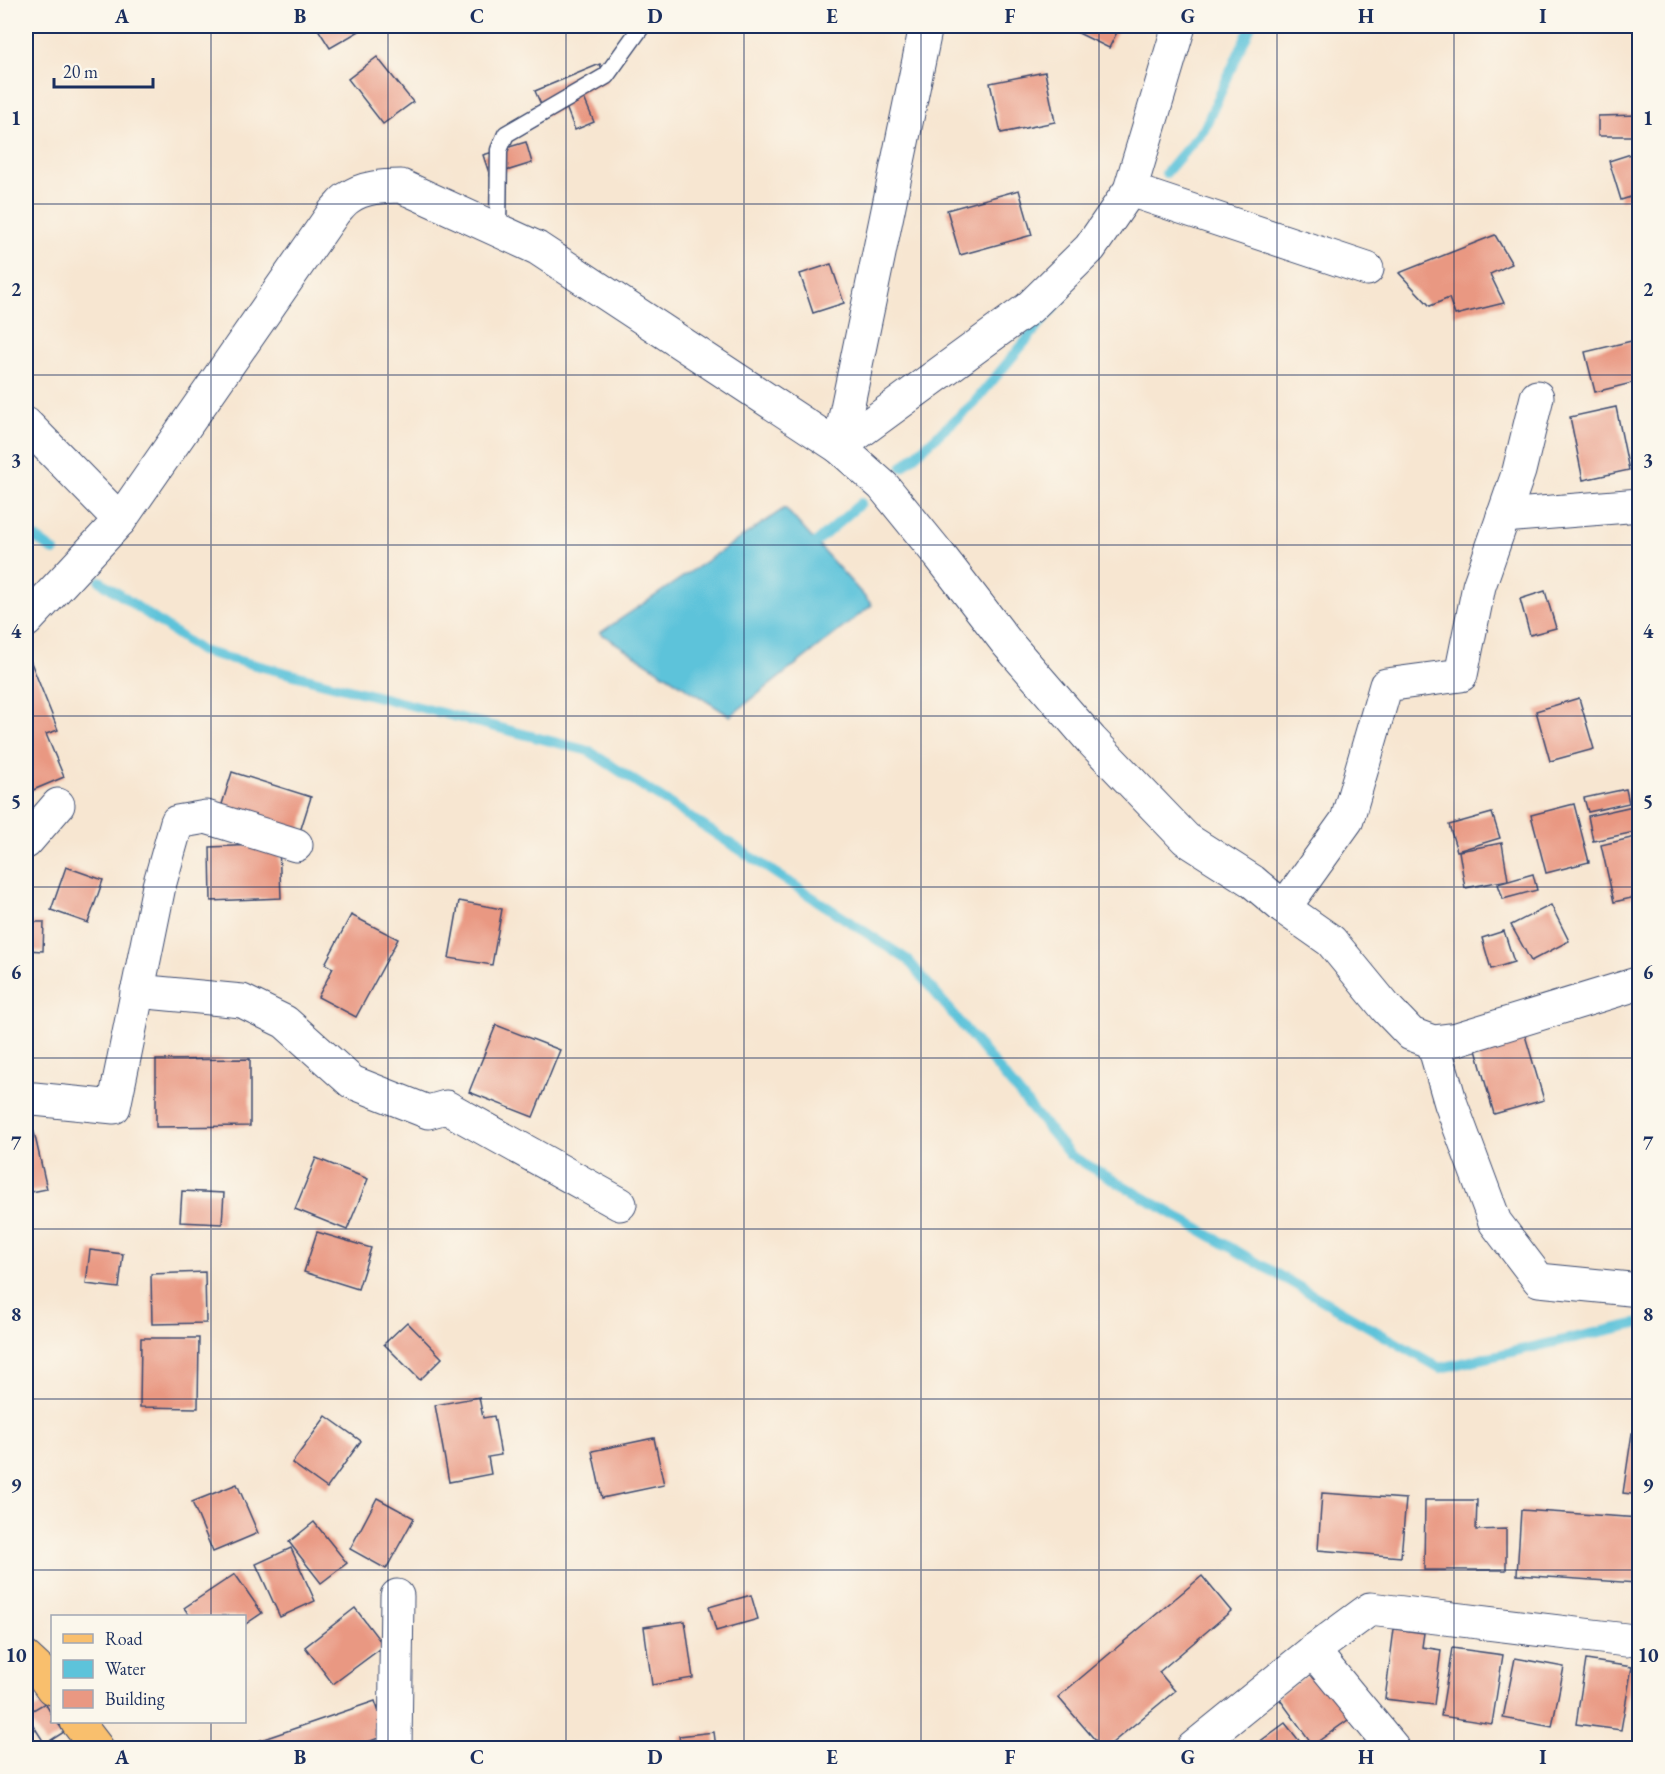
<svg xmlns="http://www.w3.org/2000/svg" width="1665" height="1774" font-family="'EB Garamond',serif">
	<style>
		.water { fill: #5dc3da; stroke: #3c799c; stroke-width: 1.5 }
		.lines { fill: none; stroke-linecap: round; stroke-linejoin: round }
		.stream { stroke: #5dc3da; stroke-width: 10 }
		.building { fill: #e99882 }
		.lane-casing { stroke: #3c4a6f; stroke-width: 19 }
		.street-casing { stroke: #3c4a6f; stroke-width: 35 }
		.primary-casing { stroke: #3c4a6f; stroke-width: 35 }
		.lane { stroke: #fff; stroke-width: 16 }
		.street { stroke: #fff; stroke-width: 33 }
		.primary { stroke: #f9bf6d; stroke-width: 33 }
		.grid { fill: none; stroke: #1b2f5e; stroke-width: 1.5; stroke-opacity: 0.55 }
		.neatline { fill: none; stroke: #1b2f5e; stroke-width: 2 }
		.grid-label { font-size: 20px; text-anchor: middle; font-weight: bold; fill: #1b2f5e }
	</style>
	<rect width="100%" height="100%" fill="#fbf7ec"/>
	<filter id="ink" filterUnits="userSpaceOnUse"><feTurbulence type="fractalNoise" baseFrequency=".0167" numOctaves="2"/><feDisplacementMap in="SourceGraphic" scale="12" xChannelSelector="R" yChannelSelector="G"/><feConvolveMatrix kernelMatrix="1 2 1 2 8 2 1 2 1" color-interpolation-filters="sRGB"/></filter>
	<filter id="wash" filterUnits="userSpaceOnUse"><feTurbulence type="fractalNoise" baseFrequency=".008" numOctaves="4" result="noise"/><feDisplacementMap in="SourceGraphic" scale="24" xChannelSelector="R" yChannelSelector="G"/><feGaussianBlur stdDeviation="1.35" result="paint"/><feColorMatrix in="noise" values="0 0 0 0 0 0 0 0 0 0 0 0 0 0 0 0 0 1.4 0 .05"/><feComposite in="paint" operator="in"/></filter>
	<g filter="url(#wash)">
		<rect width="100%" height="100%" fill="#f7e6d1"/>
		<polygon class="water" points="785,508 872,605 730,716 600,633"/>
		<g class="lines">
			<g class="stream">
				<polyline points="1166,173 1204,129 1251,26"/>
				<polyline points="902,467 973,404 1066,293"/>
				<polyline points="26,531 54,551"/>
				<polyline points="806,551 861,503"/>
				<polyline points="100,581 201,651 589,751 908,960 1070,1155 1440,1368 1640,1323"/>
			</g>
		</g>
		<g id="blocks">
			<g class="building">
				<polygon points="316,26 368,26 330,48"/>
				<polygon points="1064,26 1120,26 1109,48"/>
				<polygon points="377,57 413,102 383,124 348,79"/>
				<polygon points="600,64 607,82 582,93 594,122 575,130 566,107 546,116 535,91"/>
				<polygon points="1045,72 1055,122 1001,133 990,83"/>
				<polygon points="1640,115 1640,136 1598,136 1598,116"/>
				<polygon points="526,142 532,163 490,176 483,155"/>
				<polygon points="1640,151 1640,194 1621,200 1609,161"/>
				<polygon points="1019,190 1032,235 960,255 947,210"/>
				<polygon points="1495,235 1512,264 1490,274 1504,303 1455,315 1449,298 1430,306 1399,273"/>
				<polygon points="831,264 844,303 813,313 800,274"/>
				<polygon points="1640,339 1640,381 1595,392 1585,352"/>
				<polygon points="1616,407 1629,470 1583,480 1570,417"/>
				<polygon points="1545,591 1556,628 1530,635 1520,599"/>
				<polygon points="26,650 58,730 46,734 64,777 26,793"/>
				<polygon points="1579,698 1594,749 1550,761 1536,711"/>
				<polygon points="232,772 311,797 298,838 219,814"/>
				<polygon points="1626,789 1629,803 1588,812 1584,798"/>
				<polygon points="1574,804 1589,862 1546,873 1531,815"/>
				<polygon points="1633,806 1639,831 1593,841 1588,816"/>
				<polygon points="1492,813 1500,838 1457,851 1449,825"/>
				<polygon points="1640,836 1640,896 1614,902 1601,845"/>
				<polygon points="1502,843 1508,880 1465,888 1459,851"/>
				<polygon points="279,844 281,898 211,901 210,847"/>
				<polygon points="66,867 103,880 88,923 51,910"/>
				<polygon points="1533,874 1537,890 1503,899 1498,884"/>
				<polygon points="459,901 502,909 492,965 449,958"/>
				<polygon points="1551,905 1569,941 1531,961 1511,925"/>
				<polygon points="351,915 398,939 356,1017 318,997 333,968 325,964"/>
				<polygon points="26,922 44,922 43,951 26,950"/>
				<polygon points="1504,931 1514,962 1491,969 1482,938"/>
				<polygon points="496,1025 560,1050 533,1117 469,1092"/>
				<polygon points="1522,1025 1544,1100 1494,1114 1473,1039"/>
				<polygon points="250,1059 250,1126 156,1127 156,1060"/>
				<polygon points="34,1132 47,1189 26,1193 26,1134"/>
				<polygon points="316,1158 368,1179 347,1230 295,1209"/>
				<polygon points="182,1191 224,1193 222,1224 180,1222"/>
				<polygon points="317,1232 371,1248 358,1289 304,1272"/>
				<polygon points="90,1250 123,1254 119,1288 86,1284"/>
				<polygon points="205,1272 206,1323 152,1324 151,1274"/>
				<polygon points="407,1322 442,1358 420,1380 384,1344"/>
				<polygon points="141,1338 199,1338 198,1408 140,1407"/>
				<polygon points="479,1397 483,1418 494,1416 501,1455 488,1457 491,1474 449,1482 435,1405"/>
				<polygon points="326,1416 361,1441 327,1488 292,1463"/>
				<polygon points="1632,1433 1640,1434 1640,1495 1623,1493"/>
				<polygon points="654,1438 664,1485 602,1498 592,1451"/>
				<polygon points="237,1484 258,1533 213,1552 192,1502"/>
				<polygon points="1322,1493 1406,1499 1401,1557 1318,1550"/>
				<polygon points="377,1498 414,1518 386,1569 350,1549"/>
				<polygon points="1425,1500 1477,1500 1476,1530 1506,1529 1506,1570 1424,1570"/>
				<polygon points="1521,1510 1640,1518 1640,1555 1637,1583 1517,1575"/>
				<polygon points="314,1522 347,1563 321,1583 289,1542"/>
				<polygon points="291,1548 315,1601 280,1617 256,1564"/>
				<polygon points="235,1574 262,1613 244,1625 244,1616 190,1616 184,1608"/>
				<polygon points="1202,1576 1231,1611 1159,1672 1175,1691 1106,1748 1102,1748 1058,1697"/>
				<polygon points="751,1595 758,1619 716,1631 709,1607"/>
				<polygon points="355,1608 384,1646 333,1684 305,1647"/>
				<polygon points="685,1621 693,1678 652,1685 644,1627"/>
				<polygon points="1394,1629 1424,1633 1422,1647 1441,1650 1434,1705 1385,1699"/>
				<polygon points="1452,1648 1503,1655 1492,1724 1441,1716"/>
				<polygon points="1515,1658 1564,1667 1552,1727 1503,1718"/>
				<polygon points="1586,1660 1632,1667 1621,1730 1576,1724"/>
				<polygon points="1317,1669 1352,1717 1313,1745 1278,1697"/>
				<polygon points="375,1701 387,1735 365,1743 367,1748 254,1748 252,1743"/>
				<polygon points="45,1703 52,1715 52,1722 57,1722 64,1732 45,1744 26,1714"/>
				<polygon points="1285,1723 1305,1748 1251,1748"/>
				<polygon points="714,1732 716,1748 681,1748 679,1736"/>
			</g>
		</g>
	</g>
	<g filter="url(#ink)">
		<use href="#blocks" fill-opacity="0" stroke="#3c4a6f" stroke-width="1.5"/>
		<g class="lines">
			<g class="lane-casing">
				<polyline id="lane" points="498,230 499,150 506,134 606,76 642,26"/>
			</g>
			<g class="street-casing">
				<g id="street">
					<polyline points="926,26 839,447 883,486 940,556 1007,643 1091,740 1186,839 1252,881 1284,908 1331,941 1386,1008 1411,1034 1433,1042 1457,1039 1640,983"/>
					<polyline points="1130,190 1367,269"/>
					<polyline points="26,424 120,520 26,621"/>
					<polyline points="1503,516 1640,505"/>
					<path d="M120,520L334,212C338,208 343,201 348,198C363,187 383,186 401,186L537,248L839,447L1029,308L1090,248L1130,190L1179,26"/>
					<polyline points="26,842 58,805"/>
					<polyline points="1284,908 1347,820 1386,685 1461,675 1479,586 1519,471 1537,397"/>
					<polyline points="137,991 242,1001 285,1022 352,1082 428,1112 446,1107 620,1204"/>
					<polyline points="1433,1042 1451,1104 1495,1222 1539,1280 1640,1290"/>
					<polyline points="26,1100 34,1099 114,1107 159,886 177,822 206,817 296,845"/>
					<polyline points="1313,1651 1370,1609 1626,1640"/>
					<polyline points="395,1748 397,1596"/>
					<polyline points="1193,1748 1313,1651 1393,1748"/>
				</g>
			</g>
			<g class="primary-casing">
				<g id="primary">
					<polyline points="26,1658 39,1670 52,1688"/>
					<polyline points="77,1722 97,1748"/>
				</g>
			</g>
			<use href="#lane" class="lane"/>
			<use href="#street" class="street"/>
			<use href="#primary" class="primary"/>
		</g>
	</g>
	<path class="grid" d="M211,26V1616M388,26V1748M566,26V1748M744,26V1748M921,26V1748M1099,26V1748M1277,26V1748M1454,26V1748M26,204H1640M26,375H1640M26,545H1640M26,716H1640M26,887H1640M26,1058H1640M26,1229H1640M26,1399H1640M26,1570H1640M211,1722V1748"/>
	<rect width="1665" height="1774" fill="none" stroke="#fbf7ec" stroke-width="66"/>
	<rect x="51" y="1615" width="195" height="108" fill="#fbf7ec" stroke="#a1a7b3" stroke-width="1.5"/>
	<rect x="63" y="1634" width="30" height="9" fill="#f9bf6d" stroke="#a1a7b3" stroke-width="1.5"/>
	<text x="105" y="1645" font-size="18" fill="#1b2f5e">Road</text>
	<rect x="63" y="1660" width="30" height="18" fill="#5dc3da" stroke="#a1a7b3" stroke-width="1.5"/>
	<text x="105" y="1675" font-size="18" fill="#1b2f5e">Water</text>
	<rect x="63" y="1690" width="30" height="18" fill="#e99882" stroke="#a1a7b3" stroke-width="1.5"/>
	<text x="105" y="1705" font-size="18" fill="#1b2f5e">Building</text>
	<path d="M54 78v9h99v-9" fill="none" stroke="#1b2f5e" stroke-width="3"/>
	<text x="63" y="78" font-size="18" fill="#1b2f5e" stroke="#fbf7ec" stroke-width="4.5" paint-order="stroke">20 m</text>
	<rect x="33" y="33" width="1599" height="1708" class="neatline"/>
	<g class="grid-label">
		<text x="122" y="23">A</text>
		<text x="300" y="23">B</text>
		<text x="477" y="23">C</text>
		<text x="655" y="23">D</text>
		<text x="832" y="23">E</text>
		<text x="1010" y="23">F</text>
		<text x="1188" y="23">G</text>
		<text x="1366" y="23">H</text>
		<text x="1543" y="23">I</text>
		<text x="16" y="125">1</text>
		<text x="1648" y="125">1</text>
		<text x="16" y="296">2</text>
		<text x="1648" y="296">2</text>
		<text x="16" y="467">3</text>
		<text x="1648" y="467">3</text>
		<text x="16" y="638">4</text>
		<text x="1648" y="638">4</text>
		<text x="16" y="808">5</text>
		<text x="1648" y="808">5</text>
		<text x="16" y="979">6</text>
		<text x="1648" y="979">6</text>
		<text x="16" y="1150">7</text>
		<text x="1648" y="1150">7</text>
		<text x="16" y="1321">8</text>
		<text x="1648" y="1321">8</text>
		<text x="16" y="1492">9</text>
		<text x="1648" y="1492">9</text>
		<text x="16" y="1662">10</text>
		<text x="1648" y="1662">10</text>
		<text x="122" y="1764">A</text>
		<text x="300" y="1764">B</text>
		<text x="477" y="1764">C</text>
		<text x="655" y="1764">D</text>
		<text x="832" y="1764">E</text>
		<text x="1010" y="1764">F</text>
		<text x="1188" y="1764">G</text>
		<text x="1366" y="1764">H</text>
		<text x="1543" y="1764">I</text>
	</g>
</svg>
